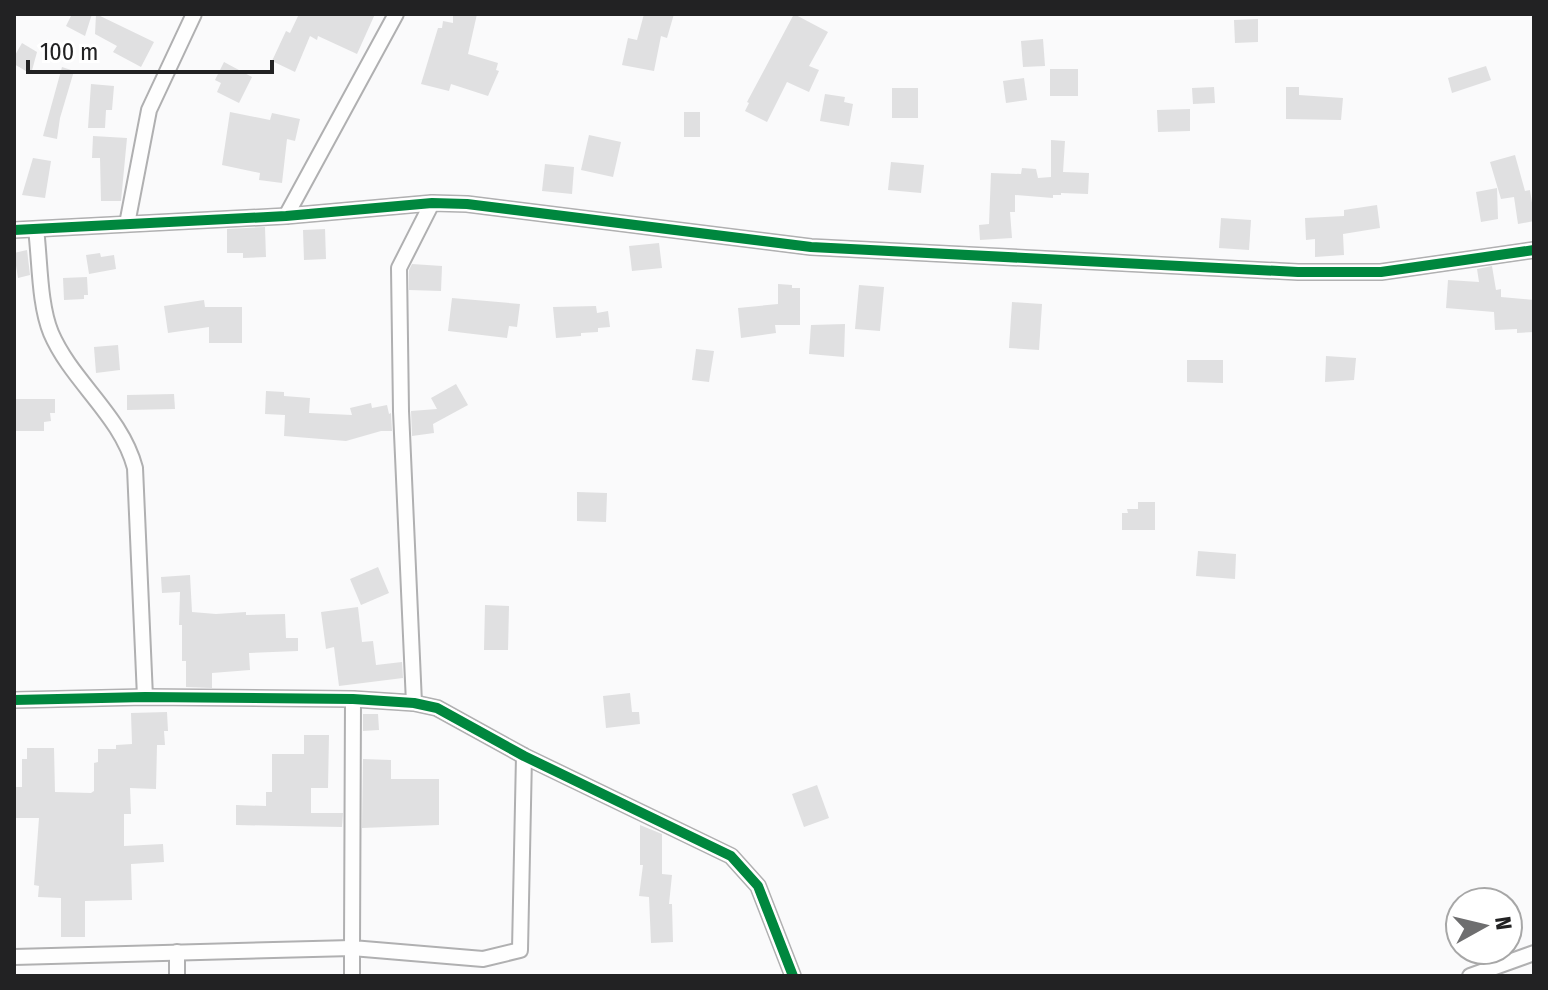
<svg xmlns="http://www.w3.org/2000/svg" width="1548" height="990" font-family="'Fira Sans Condensed',sans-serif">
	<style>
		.building { fill: #e0e0e1 }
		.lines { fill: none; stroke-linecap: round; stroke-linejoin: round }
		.minor-casing { stroke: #b0b0b1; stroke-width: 18 }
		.minor { stroke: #fefefe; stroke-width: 14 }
		.cycleway-casing { stroke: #fff; stroke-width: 15 }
		.cycleway { stroke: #00873e; stroke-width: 10 }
	</style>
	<rect width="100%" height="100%" fill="#fafafb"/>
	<g class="building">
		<polygon points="72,14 92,14 85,36 66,26"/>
		<polygon points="96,14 154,42 141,67 113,52 117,46 95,34"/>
		<polygon points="299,14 375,14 357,54 318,36 317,40 310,36 295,72 272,61 286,31 290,33"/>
		<polygon points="453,14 477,14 468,54 498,63 496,70 499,71 488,96 451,84 449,91 421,84 438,28 442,28 443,21 453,23"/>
		<polygon points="644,14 674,14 667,38 661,36 654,71 622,65 628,38 637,40"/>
		<polygon points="794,14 828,32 809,66 819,70 809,92 787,82 767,122 745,111 749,103 747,102"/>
		<polygon points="1258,19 1258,42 1235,43 1234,20"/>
		<polygon points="1043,39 1045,66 1023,67 1021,41"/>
		<polygon points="22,43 37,52 31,74 14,64 14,57"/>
		<polygon points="224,62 252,77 239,103 217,92 221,83 215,80"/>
		<polygon points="1486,66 1491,80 1452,93 1448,78"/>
		<polygon points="62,67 74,71 60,118 57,139 43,136"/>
		<rect x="1050" y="69" width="28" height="27"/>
		<polygon points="1024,78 1027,100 1006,103 1003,81"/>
		<polygon points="91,84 114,86 112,110 106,110 105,128 88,128"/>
		<polygon points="1214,87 1215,103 1193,104 1192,88"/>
		<polygon points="1286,87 1299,87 1299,95 1343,98 1341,120 1286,119"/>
		<rect x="892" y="88" width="26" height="30"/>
		<polygon points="825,94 845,97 844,102 853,104 849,126 820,121"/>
		<polygon points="1190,109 1190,131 1158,132 1157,110"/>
		<polygon points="230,112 270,120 272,113 300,119 295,141 287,139 282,183 259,180 260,173 222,165"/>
		<rect x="684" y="112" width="16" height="25"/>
		<polygon points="589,135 621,142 613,177 581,170"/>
		<polygon points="93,136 127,138 121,201 101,201 100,158 92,158"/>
		<polygon points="1051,140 1065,141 1063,172 1089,173 1088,194 1061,193 1061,195 1053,195 1053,198 1015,195 1015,212 1010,212 1012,238 980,240 979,225 989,224 991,173 1021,174 1022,168 1036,169 1038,178 1051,177"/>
		<polygon points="1515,155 1525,191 1530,190 1534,215 1534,221 1518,224 1514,197 1501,199 1490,162"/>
		<polygon points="33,158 51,161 45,198 22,195"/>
		<polygon points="891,162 924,165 921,193 888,190"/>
		<polygon points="545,164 574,167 572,194 542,191"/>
		<polygon points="1497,188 1498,219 1481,222 1476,192"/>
		<polygon points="1377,205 1380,228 1343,234 1344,255 1315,257 1315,239 1306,240 1305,218 1344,216 1344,210"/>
		<polygon points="1221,218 1251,220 1249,250 1219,248"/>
		<polygon points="265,227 266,257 243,258 243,253 227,253 227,229"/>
		<polygon points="325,229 326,259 304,260 303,230"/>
		<polygon points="659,243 662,268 632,271 629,246"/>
		<polygon points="27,250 30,275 18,278 14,253"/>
		<polygon points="100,253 101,257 114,255 116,269 89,274 86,255"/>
		<polygon points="412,264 442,266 441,291 409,290 409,270"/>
		<polygon points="1492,266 1496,290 1501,289 1501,297 1534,300 1534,332 1517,333 1517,329 1495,330 1494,312 1446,308 1448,280 1479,282 1477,269"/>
		<polygon points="87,277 88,295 84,295 84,299 64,300 63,278"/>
		<polygon points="778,284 792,285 792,288 800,288 800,325 775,325 776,333 741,338 738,308 778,304"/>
		<polygon points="859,285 884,287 880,331 855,329"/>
		<polygon points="452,298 520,304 517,327 509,326 507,338 448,331"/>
		<polygon points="204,300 205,307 242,307 242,343 209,343 209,327 168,333 164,306"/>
		<polygon points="1012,302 1042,304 1039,350 1009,348"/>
		<polygon points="596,306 597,313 608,311 610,327 598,328 598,332 581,333 581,336 556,338 553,307"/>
		<polygon points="845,324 844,357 809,354 811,325"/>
		<polygon points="118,345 120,370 96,373 94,347"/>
		<polygon points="696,349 714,351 709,382 692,380"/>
		<polygon points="1326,356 1356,358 1354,380 1325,382"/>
		<polygon points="1187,360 1223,360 1223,383 1187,382"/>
		<polygon points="456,384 468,405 433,424 434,433 412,436 411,411 437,409 431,398"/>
		<polygon points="266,391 284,392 284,396 310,398 309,413 352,415 350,408 371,403 372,408 387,405 389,414 391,413 392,431 381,431 346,441 284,436 285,415 265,414"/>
		<polygon points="174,394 175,409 127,410 127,395"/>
		<polygon points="14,399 55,399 55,413 50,413 51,421 44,422 44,431 14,431"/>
		<polygon points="577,492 607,493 606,522 577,521"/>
		<polygon points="1138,502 1155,502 1155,530 1122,530 1122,513 1128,513 1127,509 1138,509"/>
		<polygon points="1198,551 1236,554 1235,579 1196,576"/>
		<polygon points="378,567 389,593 361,605 350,579"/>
		<polygon points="190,575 192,612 216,614 246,612 246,615 285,614 286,638 298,638 298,651 249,653 250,670 212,673 212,688 186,687 186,661 182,661 182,625 179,625 180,592 162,593 161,577"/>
		<polygon points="485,605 509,606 508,650 484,650"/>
		<polygon points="358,607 362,642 373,641 376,665 402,662 403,678 339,686 334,647 326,649 321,612"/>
		<polygon points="630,693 632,712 639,712 640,724 606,728 603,696"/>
		<polygon points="167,712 168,731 164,731 165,745 157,745 156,789 130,788 131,814 124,814 124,846 163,844 164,862 131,864 132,900 85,901 85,937 61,937 61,898 38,897 39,886 34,885 39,818 14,818 14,787 22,787 22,759 27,759 27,748 54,748 55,792 91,793 94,791 94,763 98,762 98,749 116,749 116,745 132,744 131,713"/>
		<polygon points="363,714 378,714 379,730 363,731"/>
		<polygon points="304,735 329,735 328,788 311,788 311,813 343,813 342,827 236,825 236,805 266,806 266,792 272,792 272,754 304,754"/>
		<polygon points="363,759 391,760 391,779 439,779 439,825 362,828"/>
		<polygon points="817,785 829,818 804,827 792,794"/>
		<polygon points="640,825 662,834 662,874 672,875 669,904 672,904 673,942 651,943 649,897 639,896 643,865 640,865"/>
	</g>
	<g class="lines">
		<g class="minor-casing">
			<g id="minor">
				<polyline points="286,216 396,14"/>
				<polyline points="127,224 149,110 194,14"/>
				<path d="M36,229C40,260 39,304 51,333C72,382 121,415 135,468L145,697"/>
				<polyline points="14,230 286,216 432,203 467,204 811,247 1298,272 1381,272 1534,250"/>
				<polyline points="353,699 352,948 483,959 520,950 524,756"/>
				<polyline points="14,700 145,697 353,699 414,703 437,708 524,756 731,856 758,886 793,976"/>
				<polyline points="414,703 401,411 399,268 432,203"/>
				<polyline points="177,952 177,976"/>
				<polyline points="14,957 352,948 352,976"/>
				<polyline points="1470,976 1534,953"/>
			</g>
		</g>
		<use href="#minor" class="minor"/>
		<g class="cycleway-casing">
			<g id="cycleway">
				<polyline points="14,230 286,216 432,203 467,204 811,247 1298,272 1381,272 1534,250"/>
				<polyline points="14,700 145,697 353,699 414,703 437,708 524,756 731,856 758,886 793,976"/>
			</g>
		</g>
		<use href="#cycleway" class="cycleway"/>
	</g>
	<rect width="1548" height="990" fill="none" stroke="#222223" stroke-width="32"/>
	<g transform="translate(1484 926) rotate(82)"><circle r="38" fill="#ffffff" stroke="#a7a7a7" stroke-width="2"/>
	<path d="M0-6L14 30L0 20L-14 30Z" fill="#6e6e6f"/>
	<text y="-12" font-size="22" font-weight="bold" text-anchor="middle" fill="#222223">N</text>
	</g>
	<path d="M28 60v12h244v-12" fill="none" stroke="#222223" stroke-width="4"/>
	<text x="40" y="60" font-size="24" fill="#222223" stroke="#ffffff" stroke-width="6" paint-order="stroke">100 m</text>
</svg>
